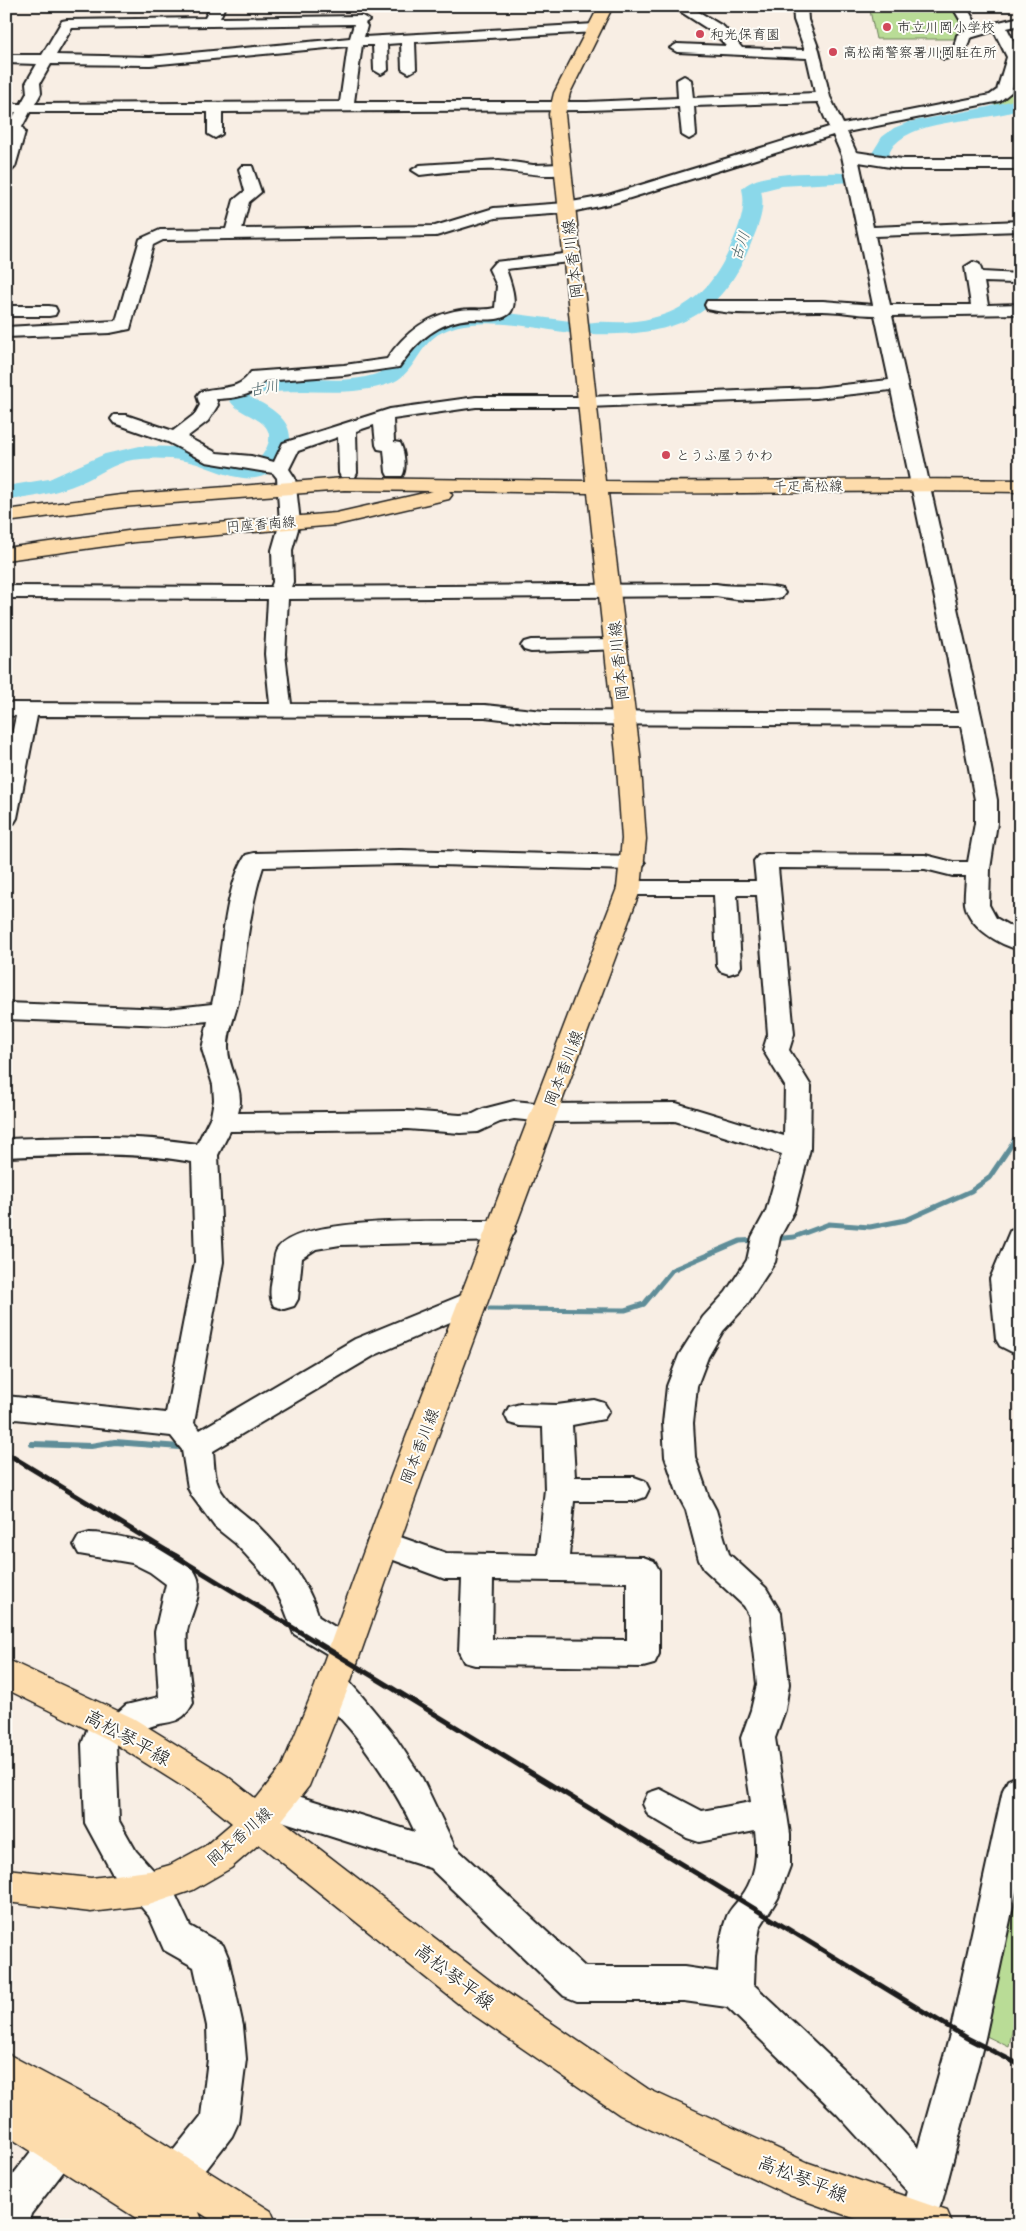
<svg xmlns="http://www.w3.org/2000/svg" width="1026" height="2231" font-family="Sriracha,'Klee One',sans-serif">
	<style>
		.green { fill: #b9dc96; stroke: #6a7c59 }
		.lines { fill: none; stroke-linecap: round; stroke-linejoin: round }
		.stream-far1 { stroke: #5f8d98; stroke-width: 5 }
		.stream { stroke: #5f8d98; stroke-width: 6 }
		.river { fill: #8bd8ea; fill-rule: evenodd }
		.minor-casing { stroke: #1c1c1c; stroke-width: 4 }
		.major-casing { stroke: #1c1c1c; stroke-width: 3 }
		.highway-casing { stroke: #1c1c1c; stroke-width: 3 }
		.minor { fill: #fdfcf7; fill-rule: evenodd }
		.major { fill: #fddcac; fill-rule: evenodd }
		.highway { fill: #fddcac; fill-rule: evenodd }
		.rail { stroke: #1c1c1c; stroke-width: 5 }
		.poi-dot { fill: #d1495b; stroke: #fdfcf7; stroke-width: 2 }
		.labels { text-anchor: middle; stroke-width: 4; stroke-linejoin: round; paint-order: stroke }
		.far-poi-label { font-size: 14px; fill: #1c1c1c; stroke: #fdfcf7; text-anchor: start }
		.far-street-label { font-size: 14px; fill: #1c1c1c; stroke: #fdfcf7 }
		.far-water-label { font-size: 15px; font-style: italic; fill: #435e64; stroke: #fdfcf7 }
		.street-label { font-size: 16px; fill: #1c1c1c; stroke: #fdfcf7 }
		.near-street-label { font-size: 19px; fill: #1c1c1c; stroke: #fdfcf7 }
	</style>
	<rect width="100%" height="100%" fill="#f8eee4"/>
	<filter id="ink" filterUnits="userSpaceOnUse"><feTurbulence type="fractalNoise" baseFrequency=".02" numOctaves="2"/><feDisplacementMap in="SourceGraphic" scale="10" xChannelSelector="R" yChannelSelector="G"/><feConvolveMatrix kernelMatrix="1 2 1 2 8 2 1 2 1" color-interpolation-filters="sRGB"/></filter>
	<g filter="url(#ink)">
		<g class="green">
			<polygon points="869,6 952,6 964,31 957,34 954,39 876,39"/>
			<polygon points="1020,91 1020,100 997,109 999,107 990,102"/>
			<polygon points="1020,1836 1020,1989 1009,2047 976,2031"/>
		</g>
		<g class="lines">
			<g class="stream-far1">
				<polyline points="774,1239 794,1237 829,1224 870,1227 906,1220 971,1191 989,1178 1020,1132"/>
				<polyline points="490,1309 625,1310 644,1304 672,1270 740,1241 758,1240"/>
			</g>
			<polyline class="stream" points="32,1444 91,1446 115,1442 180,1447"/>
			<g class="river">
				<path d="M1020,98V109C984,123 920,117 894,145C890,150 888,157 884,162H872L869,158L882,137L894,128L909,122L988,107Z"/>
				<path d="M847,173L853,174L856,178L853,182L781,186L761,191C766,210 757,229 750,246C718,323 669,336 591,334L584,332L581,328L584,324C597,320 612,323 626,322C678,318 709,296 730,248C738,229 747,209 742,189C755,170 824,173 847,173Z"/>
				<path d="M474,312L516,314L570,321L577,323L580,327L577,331L570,333C532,328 464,311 432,339C417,353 411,376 391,383C346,400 297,385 250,395V397C266,405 290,417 290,438C290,447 285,455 280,462C256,497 215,466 185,461C168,458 150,458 132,460C114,463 97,476 80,483C57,493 31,498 6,500V486L49,479L105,454L140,446L178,447L208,453L238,464L254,463C261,458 265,452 268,444C277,416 233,417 228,396L235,385C256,380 275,378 296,378C321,379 351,383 376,374C396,367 403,345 417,331C433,317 455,315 474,312Z"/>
			</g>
			<g class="minor-casing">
				<g id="minor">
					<path d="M211,6H225L220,18L362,16L369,20L365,23L367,26L364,37L595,24L602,28L595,32L415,42L416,69L409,73L402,69L401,43L387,44L388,70L381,74L374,70L373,45H362L354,102H587L678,98L677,80L684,76L691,80L693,98L815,93L807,58L677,52L670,48L677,44L727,46L714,33L672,6H689L724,27L742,48L805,50L794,20L793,6H807L808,20L819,50L830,97L843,124L990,95L997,90L1007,57L994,31L970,38L965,54L944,59L937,55L939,52L954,48L957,35L966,30L952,6H966L978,27L1020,17V25L1007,28L1020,54V61L1011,92L1000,101L847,132L856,152L902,159H1020V169H902L859,162L873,227L1020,221V231L875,236L890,305H971L965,267L973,262L979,264L982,272L1020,274V282L1015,283L984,282L988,305L1020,304V314L892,316L982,720L997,800V823L990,869L989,905L996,918L1020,932V950C999,945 969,927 965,904C964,895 966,885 966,876H953L925,869L778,868L794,1034L789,1050L811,1086L810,1149L794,1211L780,1237L775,1262L746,1306L723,1331L708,1357L697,1386L693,1423L695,1457L708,1495L716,1510L729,1554L766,1588L781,1613L789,1684L785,1710L775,1738L790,1834V1866L778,1898L760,1927L755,1955L754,1985L863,2088L918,2148L949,2038L1003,1790L1008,1780L1020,1775V1873L985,2038L943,2198L938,2212L924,2217L910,2212L905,2198L907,2191L837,2114L727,2007L684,2001H577L564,1996L430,1868L263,1815L258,1804L263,1793L275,1789L415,1832C399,1797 378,1765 354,1734C341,1718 325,1704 316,1686L320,1676L332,1672L344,1676L360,1694L393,1734L422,1778L455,1847L585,1967H684L718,1972C719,1955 720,1935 726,1919C729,1909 736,1904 741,1897C756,1878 758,1854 755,1831L699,1842L687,1838L648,1815L643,1804L648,1793L660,1789L702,1811L751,1802L741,1738L751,1710L757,1684L749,1615L744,1606L704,1569L699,1560L686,1510L678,1495L665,1457L663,1423L667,1386L679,1355L703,1317L726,1292L747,1260L752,1237L766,1211L782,1154L675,1121L546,1122L514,1119L500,1122L478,1132L460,1133L407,1129L230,1131L218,1155L223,1262L194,1423L200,1430L355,1339L460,1296L472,1295L482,1298L486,1305L482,1312L464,1316L375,1355L213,1451C214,1461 214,1476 218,1485C226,1503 244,1513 258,1526C284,1552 308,1581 319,1617L356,1640L361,1649L356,1658L345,1662L334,1658L294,1634L283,1605L271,1582L235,1543L215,1527L192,1496L188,1488L182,1450L171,1436L6,1418V1396L166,1413L195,1262L192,1162C130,1151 69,1155 6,1157V1139C70,1137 133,1134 197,1144L211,1116L214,1100L213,1085L202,1049L208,1021L167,1025L6,1019V1003L167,1009L212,1004C222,963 223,889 246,855L254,853L400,850L633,856L641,858L645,863L641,868L633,870L400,864L263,867C249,910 246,954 239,998C236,1014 228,1030 228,1046C227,1070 246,1088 238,1113L407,1111L460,1115L473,1114L483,1109L514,1101L546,1104L676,1103L784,1136L785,1086L763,1050L768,1034L757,895H737L741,966L738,971L729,974L720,971L717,966L714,895H629L621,893L617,888L621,883L629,881H756L754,861L758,856L766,854L925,855L953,862H968L975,823V800L961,726L544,724L485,717L37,716L17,818L14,823L6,825V762L16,716L6,715V703L270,704L265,654L268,599L6,598V586L271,587L273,582L272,550L280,522L277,478L273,473L206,462L168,442L114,423L111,419L114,415H126L173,431L195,414L200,405L197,396L200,392C220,385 237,393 251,372L344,365L387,359C405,332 428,315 460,310C471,308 484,311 495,308L497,286L489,269L495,262L572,253L578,255L580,258L578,261L506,269C509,279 520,304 509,314C499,322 482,319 471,319C438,321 417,341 399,367L344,375L264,381C256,396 231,399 216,399L218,405L208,421L187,437L217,453L251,456L274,462L283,443L390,409L476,397H588L816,388L889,380L875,315C857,315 840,311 822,311C784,310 744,318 707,309L705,305L707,301H823L873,305L842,156L833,135L614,203L566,213L495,218L436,236L163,240L153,245L130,329L110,333L6,337V327L116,321L140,239L160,230L226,229L234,200L245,191L239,169L242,166H252L261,192L249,202L242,229L435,226L494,208L566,203L605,196L829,127L818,102L694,106L696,135L689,139L682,135L679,107L587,110L222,112V134L215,138L208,134V112H30L22,127L25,132L15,167L12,170L6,171V146L10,133L7,128L16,112H6V104H21L27,93L26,83L37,64L6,63V55H42L62,21L67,20L205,18ZM354,24L350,38L150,57L56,55L72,28ZM348,46L340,102L35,104L41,93L40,83L51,64L150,65ZM891,390L959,713L544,711L485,705L291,704L285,654L288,599L716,596C736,600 762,602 782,597L785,593L782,589C761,583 738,588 716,584L291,587L293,582L292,550L300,522L295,478L289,469L298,451L338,437L339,473L341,477H355L357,473L356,431L374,425L376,445L378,449L384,450L386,472L388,476H402C407,469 404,450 400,443L394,442L393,419L476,407H588L816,398Z"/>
					<path d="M499,160L533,165L562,164L570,169C561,182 512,170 498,170C472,169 446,172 420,175L412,170L420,165Z"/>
					<polygon points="6,306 49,306 55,307 57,311 55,315 49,316 6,316"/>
					<polygon points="616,639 623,641 626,645 623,649 531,652 524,650 521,646 524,642 531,640"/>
					<path d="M501,1221L511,1224L515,1231L511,1238L501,1241L340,1245L316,1249L302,1258L298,1299L294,1306L284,1309L274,1306C268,1296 271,1285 273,1273C274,1265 273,1254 278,1248C304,1214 457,1222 501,1221Z"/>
					<polygon points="1020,1228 1020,1356 1000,1346 996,1339 990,1279 1010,1231"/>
					<path d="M594,1400L604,1403L609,1411L604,1419L572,1425L575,1477H634L645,1481L649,1489L645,1497L634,1501H574L569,1556L643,1557L654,1561L659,1570V1654L654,1664L643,1667L475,1665L464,1662L459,1652L462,1579H445L372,1552L367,1543L372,1534L383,1531L446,1553L538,1555L545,1489L543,1427L520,1426L509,1423L505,1415L509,1407L520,1404L557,1405ZM493,1580L627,1582V1640L492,1639Z"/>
					<path d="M90,1533C117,1534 189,1547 198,1579C202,1595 190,1615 187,1631C185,1649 191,1683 193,1703C180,1728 167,1719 147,1728C136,1732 130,1746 116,1742V1744L119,1821L136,1851L175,1894L190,1926L223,1945L228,1957L243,2026L246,2059L238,2123L232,2136L192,2188L178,2194L164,2188L159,2175L164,2162L201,2116L208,2059L207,2026L194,1967L164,1950L149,1916L112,1873L85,1823L82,1744L93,1713L105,1709L117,1713L126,1705L159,1697L155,1632L166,1584L150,1572L132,1563L79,1554L74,1545L79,1536Z"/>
					<polygon points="59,2127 73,2133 78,2146 73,2159 31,2214 28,2225 6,2225 6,2184 45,2133"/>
				</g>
			</g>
			<g class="major-casing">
				<path id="major" d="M599,6H613L570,93L565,114L605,481C744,483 882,477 1020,480V492C882,489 745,495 608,493L640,754L646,839L641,888L422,1479L349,1686L309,1786L282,1820L493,1983L648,2089L809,2163L947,2211L953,2225H873L789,2195L620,2115L465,2009L259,1844L231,1868L193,1890L149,1905L91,1912L6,1902V1869L91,1878L149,1871L170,1865L205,1846L232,1823L201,1798L109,1740L6,1689V1659L133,1718L227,1776L256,1799L282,1766L315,1686L390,1479L617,888L622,839L616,754L588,493L449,491L452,495L449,499L336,525L135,542L6,560V548L135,530L336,513L433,491L344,490L121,507L6,522V510L121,495L344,478L586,481L549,114L554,93Z"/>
			</g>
			<g class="highway-casing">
				<polygon id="highway" points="6,2053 96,2101 271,2211 277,2225 219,2225 199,2212 204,2225 147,2225 6,2135"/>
			</g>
			<use href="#minor" class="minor"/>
			<use href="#major" class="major"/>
			<use href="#highway" class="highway"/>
			<polyline class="rail" points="6,1453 967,2038 1020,2065"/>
		</g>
	</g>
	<g class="poi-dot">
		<circle cx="887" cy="27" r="5"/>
		<circle cx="700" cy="34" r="5"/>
		<circle cx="833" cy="52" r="5"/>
		<circle cx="666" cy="455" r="5"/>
	</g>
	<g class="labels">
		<g class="far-poi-label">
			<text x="897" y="32">市立川岡小学校</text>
			<text x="710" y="39">和光保育園</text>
			<text x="843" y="57">高松南警察署川岡駐在所</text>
			<text x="676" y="460">とうふ屋うかわ</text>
		</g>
		<g class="far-street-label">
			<text transform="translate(808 486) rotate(-1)" y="5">千疋高松線</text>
			<text transform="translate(261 524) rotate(-5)" y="5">円座香南線</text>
		</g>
		<g class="far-water-label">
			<text transform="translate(740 246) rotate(-71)" y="5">古川</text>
			<text transform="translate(264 388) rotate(-11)" y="5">古川</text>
		</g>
		<g class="street-label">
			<text transform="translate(572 259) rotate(-97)" y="6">岡本香川線</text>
			<text transform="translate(618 661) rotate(-96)" y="6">岡本香川線</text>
			<text transform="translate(563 1068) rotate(-69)" y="6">岡本香川線</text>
			<text transform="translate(419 1446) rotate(-69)" y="6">岡本香川線</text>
			<text transform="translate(239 1836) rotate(-41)" y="6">岡本香川線</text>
		</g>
		<g class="near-street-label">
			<text transform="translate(128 1737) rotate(29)" y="7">高松琴平線</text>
			<text transform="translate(455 1976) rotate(38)" y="7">高松琴平線</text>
			<text transform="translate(803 2178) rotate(22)" y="7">高松琴平線</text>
		</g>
	</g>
	<rect width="1026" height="2231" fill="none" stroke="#fdfcf7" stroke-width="25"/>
	<rect x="12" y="12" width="1001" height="2206" fill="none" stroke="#1c1c1c" stroke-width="2" filter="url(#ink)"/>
</svg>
